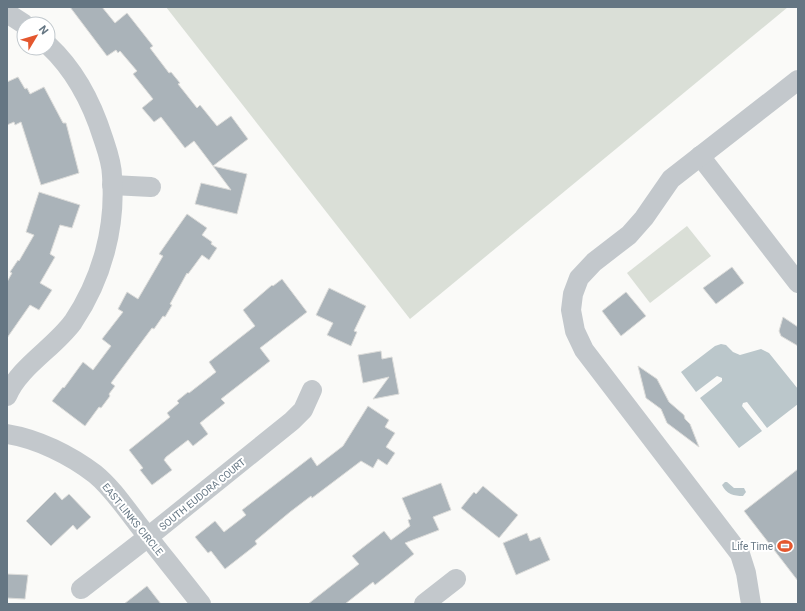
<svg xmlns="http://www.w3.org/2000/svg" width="805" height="611" font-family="Roboto,sans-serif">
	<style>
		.green { fill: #dadfd7 }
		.water { fill: #bbc7cb }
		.building { fill: #aab3b9; stroke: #dcdcda }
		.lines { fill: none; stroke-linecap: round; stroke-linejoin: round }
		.street { stroke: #c3c8cc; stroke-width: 20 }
		.labels { text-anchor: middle; stroke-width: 4; stroke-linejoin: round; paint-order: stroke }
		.street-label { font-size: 10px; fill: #657683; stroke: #fff }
		.poi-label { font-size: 10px; fill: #657683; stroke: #fff; text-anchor: end }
	</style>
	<rect width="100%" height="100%" fill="#fafaf8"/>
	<g class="green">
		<polygon points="166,7 788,7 410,319"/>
		<polygon points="687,226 711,256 650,303 627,273"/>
	</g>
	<g class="water">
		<polygon points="721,344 726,345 733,352 740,355 761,349 769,353 798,389 798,404 767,428 747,402 743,403 742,406 762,431 739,448 700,398 722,381 722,378 717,376 696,392 681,372 715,346"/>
		<path d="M725,482H727L734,488H744L746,492L743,496C734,496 726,494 722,485Z"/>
	</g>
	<g class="building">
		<polygon points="70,7 102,7 115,23 127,13 153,46 150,48 169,73 171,72 180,83 178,84 197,108 200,105 217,126 231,116 248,139 213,166 194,141 185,148 161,117 154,122 142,108 153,99 133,74 137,71 120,51 118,53 116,50 107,56"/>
		<polygon points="18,77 25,89 27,88 30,94 44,87 63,123 66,123 79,173 41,185 21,122 15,125 14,122 7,125 7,82"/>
		<polygon points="213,166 247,174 237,214 195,204 201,183 231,190"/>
		<polygon points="39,192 80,205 72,228 60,225 50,254 55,257 40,283 52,290 39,310 30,305 7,338 7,282 12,273 10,272 18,260 19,261 34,235 26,232"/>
		<polygon points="187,214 207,228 202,235 212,242 211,244 217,248 209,260 202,255 188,274 187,273 170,304 172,305 165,317 163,316 154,329 152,328 111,383 115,386 109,394 110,396 101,408 99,407 85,426 52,401 63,387 64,388 83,362 93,370 111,346 102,339 123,312 118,309 127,292 138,299 163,256 159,254"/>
		<polygon points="732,267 744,283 716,304 703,288"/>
		<polygon points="282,279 307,312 260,348 270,361 221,399 225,403 200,423 208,434 193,446 188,440 166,457 164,460 172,470 152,485 140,470 143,468 129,450 170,417 167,413 179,403 177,401 188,392 189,393 216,372 209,362 255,326 243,310 272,285 273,286"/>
		<polygon points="329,288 366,306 354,331 357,332 351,346 327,335 333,323 316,315"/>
		<polygon points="626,292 646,316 621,336 602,311"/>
		<polygon points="783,317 798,327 798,346 781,336 779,331"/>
		<polygon points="381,351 382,359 392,357 399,394 373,399 389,377 363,383 358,355"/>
		<polygon points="638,366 657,379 669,402 684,415 685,419 690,424 699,447 667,423 661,409 646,398"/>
		<polygon points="368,406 389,420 385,427 395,433 386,447 395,453 387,465 378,459 373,468 361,461 312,498 311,496 290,512 255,541 257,544 225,569 211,551 208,553 195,537 215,521 224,532 246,515 242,510 311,457 317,466 343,446"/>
		<polygon points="798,469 798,581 744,511"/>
		<polygon points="441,483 451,510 433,517 439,530 405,543 414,554 375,585 373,582 345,604 308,604 359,564 352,556 384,531 391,540 410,526 408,520 411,519 402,498"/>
		<polygon points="483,486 518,515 499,538 461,508 474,492 476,494"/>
		<polygon points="55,492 62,500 69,494 91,517 77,530 73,525 51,546 26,521"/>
		<polygon points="527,533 530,541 540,537 550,560 516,575 503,543"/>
		<polygon points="7,574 28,575 25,599 7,598"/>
		<polygon points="147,586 161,604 124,604"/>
	</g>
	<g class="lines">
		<g class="street">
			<polyline points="7,13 24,24"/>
			<polyline points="700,156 798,283"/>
			<polyline points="112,185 151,187"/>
			<path d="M7,396C19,367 54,348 73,322C102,279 116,227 112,176C112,163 107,150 103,138C92,103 75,70 48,45"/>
			<path d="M7,434C38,439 70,455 95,474C111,487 124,506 137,523C158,550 180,577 201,604"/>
			<polyline points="81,589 148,537 292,421 303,410 312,390"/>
			<polyline points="424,604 456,579"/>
			<polyline points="751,604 746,573 740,554 584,350 575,331 571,310 573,294 579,278 594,262 629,235 644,218 671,179 798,80"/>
		</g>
	</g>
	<defs>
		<g id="stadium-bare" transform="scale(1.2)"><path d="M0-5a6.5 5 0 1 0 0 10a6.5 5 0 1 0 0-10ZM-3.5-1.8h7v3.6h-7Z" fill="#e4572e" stroke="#fff" stroke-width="2.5" paint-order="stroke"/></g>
	</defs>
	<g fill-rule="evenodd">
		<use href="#stadium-bare" x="785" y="546"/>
	</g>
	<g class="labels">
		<g class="street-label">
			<text transform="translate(202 494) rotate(-39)" y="4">SOUTH EUDORA COURT</text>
			<text transform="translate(133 519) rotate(51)" y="4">EAST LINKS CIRCLE</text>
		</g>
		<g class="poi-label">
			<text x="773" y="550">Life Time</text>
		</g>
	</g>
	<rect width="805" height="611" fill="none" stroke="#657683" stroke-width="16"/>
	<g transform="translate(36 36) rotate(52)"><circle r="19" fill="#ffffff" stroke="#c1c8cd"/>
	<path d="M0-3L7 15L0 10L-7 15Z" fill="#e4572e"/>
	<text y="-6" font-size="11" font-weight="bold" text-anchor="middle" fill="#657683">N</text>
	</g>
</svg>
